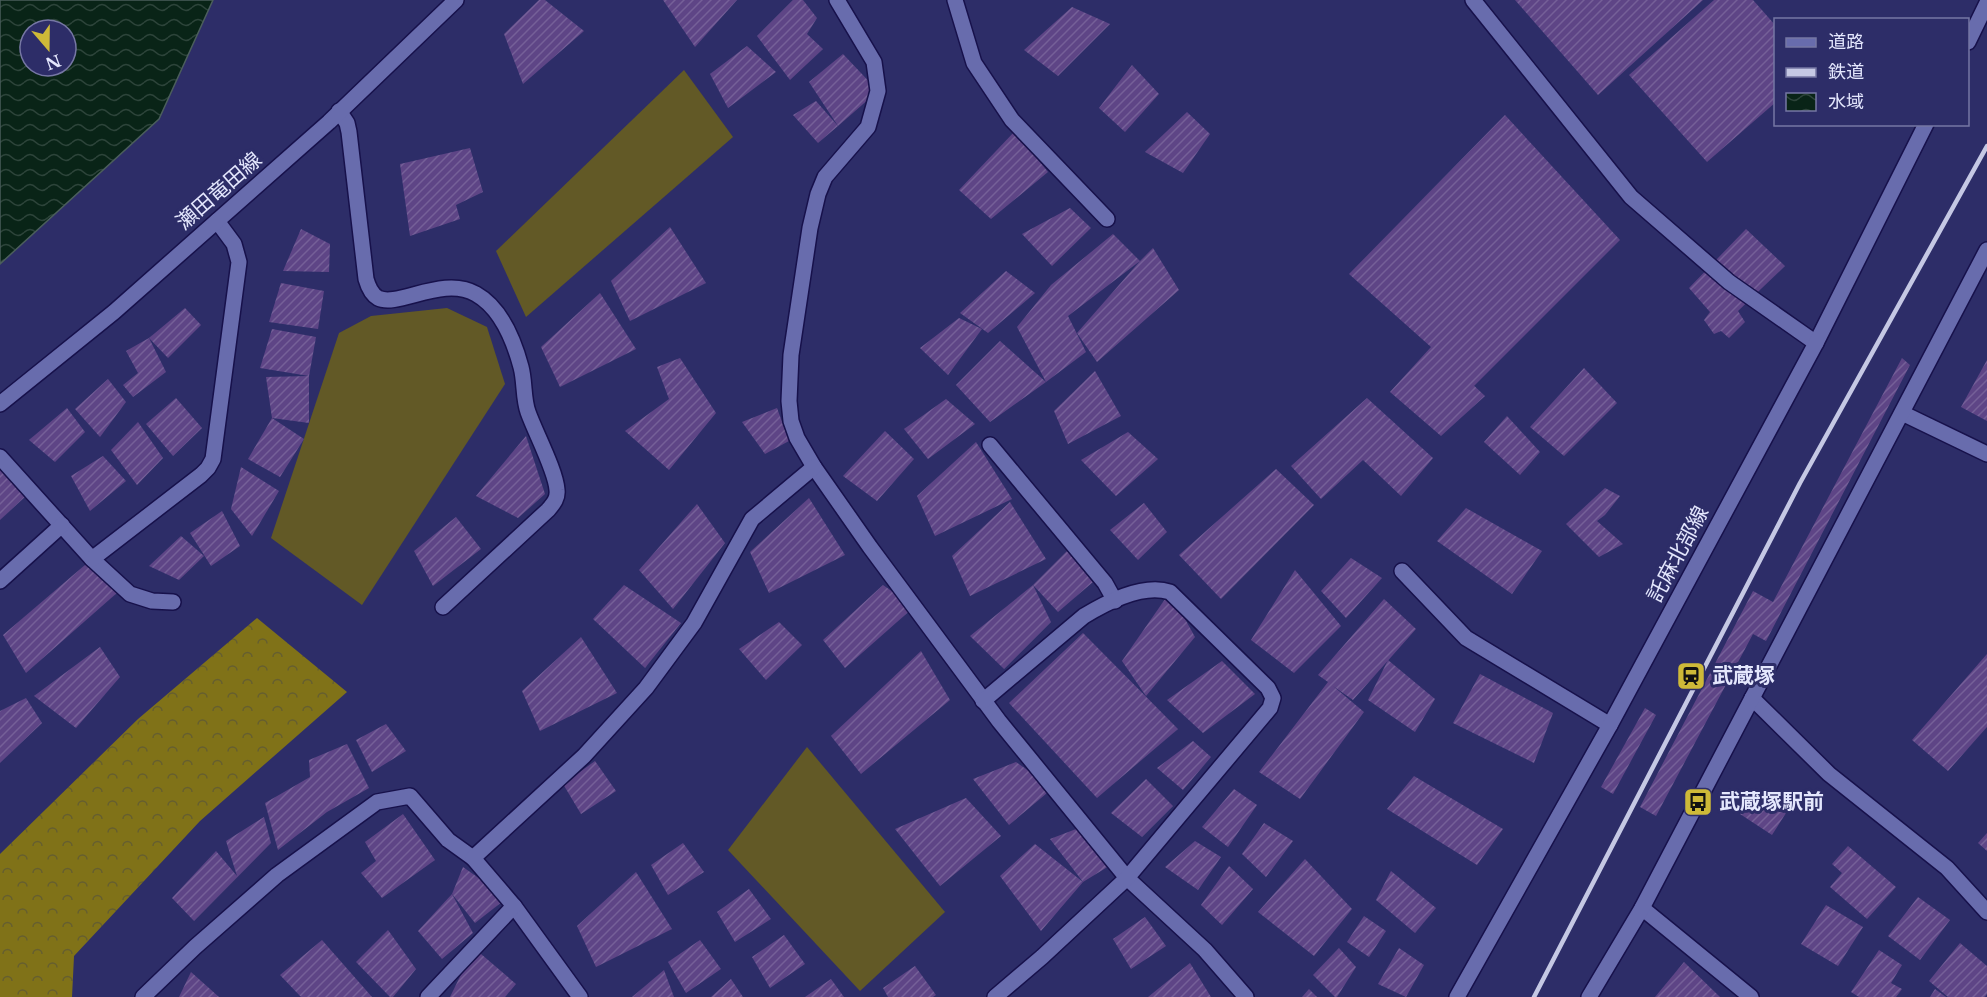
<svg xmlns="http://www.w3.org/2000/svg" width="1987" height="997" font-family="'Libre Baskerville','Noto Sans JP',serif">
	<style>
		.grass { fill: #625926 }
		.forest { fill: url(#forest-crowns) }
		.water { fill: url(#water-waves); stroke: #4b5e5c; stroke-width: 1.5; fill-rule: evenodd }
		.building { fill: url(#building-hatch) }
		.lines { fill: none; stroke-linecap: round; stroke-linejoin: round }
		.minor-casing { stroke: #17114b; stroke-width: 18 }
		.tertiary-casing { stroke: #17114b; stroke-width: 18 }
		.secondary-casing { stroke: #17114b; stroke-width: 18 }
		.minor { stroke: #686cad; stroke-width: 15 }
		.tertiary { stroke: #686cad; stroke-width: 15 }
		.secondary { stroke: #686cad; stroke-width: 15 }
		.rail { stroke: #c5c8e4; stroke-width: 4.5 }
		.labels { text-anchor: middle; stroke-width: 6; stroke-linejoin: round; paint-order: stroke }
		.street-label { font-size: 21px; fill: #e4e7fd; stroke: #2d2d68 }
		.poi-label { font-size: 21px; font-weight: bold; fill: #e4e7fd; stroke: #2d2d68; text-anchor: start }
	</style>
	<defs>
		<pattern id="forest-crowns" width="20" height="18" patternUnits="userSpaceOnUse" patternTransform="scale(1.5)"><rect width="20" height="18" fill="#807218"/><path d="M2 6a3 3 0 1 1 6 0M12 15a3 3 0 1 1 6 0" fill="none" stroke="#655e2f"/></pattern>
		<pattern id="water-waves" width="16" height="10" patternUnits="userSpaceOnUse" patternTransform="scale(1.5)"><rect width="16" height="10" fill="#092417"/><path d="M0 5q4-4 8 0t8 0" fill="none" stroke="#2d443a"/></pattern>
		<pattern id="building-hatch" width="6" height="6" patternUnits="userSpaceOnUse" patternTransform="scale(1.5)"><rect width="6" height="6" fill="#5e4586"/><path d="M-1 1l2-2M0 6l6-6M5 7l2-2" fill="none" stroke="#756098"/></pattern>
	</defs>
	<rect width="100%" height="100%" fill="#2d2d68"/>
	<g class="grass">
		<polygon points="684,70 733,137 526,317 496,251"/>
		<polygon points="447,308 487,327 505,384 362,605 271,538 339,333 371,316"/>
		<polygon points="807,747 945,912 860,991 728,850"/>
	</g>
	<polygon class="forest" points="257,618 347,692 200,821 74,956 72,997 0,997 0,854 138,719"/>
	<path class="water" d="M0,0H213L159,119L0,264ZM30,30H66V66H30Z"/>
	<g class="building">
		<polygon points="539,0 545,0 584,31 523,84 504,34"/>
		<polygon points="663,0 737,0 695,47"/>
		<polygon points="793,0 803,0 817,18 807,34 823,49 790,80 757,36"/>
		<polygon points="1515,0 1703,0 1598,95"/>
		<polygon points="1714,0 1753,0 1776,26 1776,102 1707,162 1629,75"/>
		<polygon points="1072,7 1110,24 1058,76 1024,50"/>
		<polygon points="747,46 776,72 728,108 710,74"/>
		<polygon points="843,54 878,91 838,126 809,82"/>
		<polygon points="1132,65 1159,94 1125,132 1099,108"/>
		<polygon points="816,101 838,126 818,143 793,115"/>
		<polygon points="1187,112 1210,134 1183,173 1145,152"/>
		<polygon points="1505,115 1620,240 1474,386 1467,379 1485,396 1441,436 1390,392 1431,347 1349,274"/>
		<polygon points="1015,131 1048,172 991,219 959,190"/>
		<polygon points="470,148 483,192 456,205 460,219 410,236 400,164"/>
		<polygon points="1070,208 1091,228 1052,266 1022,234"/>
		<polygon points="670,227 706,283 630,321 611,281"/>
		<polygon points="301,229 330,244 329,272 283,271"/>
		<polygon points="1746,229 1785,266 1738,311 1745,322 1729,338 1721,331 1714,334 1704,320 1710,312 1689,288"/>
		<polygon points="1113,234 1140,261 1153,248 1179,290 1097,362 1077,333 1140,261 1068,316 1086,352 1046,382 990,422 956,385 1000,341 1046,382 1017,327 1051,285"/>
		<polygon points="1006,271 1035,293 988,333 960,313"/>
		<polygon points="281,283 324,291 318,329 269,322"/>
		<polygon points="600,293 636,349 560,387 541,347"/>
		<polygon points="185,308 201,325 168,358 149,338"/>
		<polygon points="959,318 982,329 948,375 920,348"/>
		<polygon points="272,329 316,337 309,376 260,368"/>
		<polygon points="149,338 166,372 133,397 123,385 138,373 126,351"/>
		<polygon points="680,358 716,413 669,470 625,431 669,399 657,367"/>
		<polygon points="1902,358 1910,365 1766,641 1753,634 1656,816 1640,807 1753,591 1773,602"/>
		<polygon points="1987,360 1987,421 1961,407"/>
		<polygon points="1584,368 1617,403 1564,456 1530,427"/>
		<polygon points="1095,371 1121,416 1068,444 1054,411"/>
		<polygon points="309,376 309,423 272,418 266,377"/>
		<polygon points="108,379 126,402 100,437 75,409"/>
		<polygon points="176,398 202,428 173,456 146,424"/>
		<polygon points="1367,398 1433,458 1401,496 1363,460 1321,499 1291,466"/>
		<polygon points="946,399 975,424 928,459 904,429"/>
		<polygon points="67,408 85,432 55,462 29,440"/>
		<polygon points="777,408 789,441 765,454 742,422"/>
		<polygon points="1507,416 1540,452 1520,475 1484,442"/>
		<polygon points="272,418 304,439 280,477 248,459"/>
		<polygon points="138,422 163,458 137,485 111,450"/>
		<polygon points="885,431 914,459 877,501 843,476"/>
		<polygon points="1128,432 1158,459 1116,496 1081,460"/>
		<polygon points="526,436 545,494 518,518 476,496"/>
		<polygon points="976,442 1012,499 935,536 917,496"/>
		<polygon points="103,456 126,481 90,511 71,476"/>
		<polygon points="0,458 26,496 0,520"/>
		<polygon points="241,467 279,491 252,536 231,509"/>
		<polygon points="1276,469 1314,505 1221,599 1179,555"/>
		<polygon points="1605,488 1620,496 1605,515 1597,521 1623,544 1599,557 1566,524"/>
		<polygon points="809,498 845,555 769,593 750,552"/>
		<polygon points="1010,502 1046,559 970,596 952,556"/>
		<polygon points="1144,503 1167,532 1138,560 1110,530"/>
		<polygon points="697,504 725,543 673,609 639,570"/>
		<polygon points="1466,508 1542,551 1512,594 1437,541"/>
		<polygon points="222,511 240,546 211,566 190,533"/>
		<polygon points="456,517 481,549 433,586 414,551"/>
		<polygon points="181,536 204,556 179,580 149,566"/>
		<polygon points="1067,551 1093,582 1058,612 1033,585"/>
		<polygon points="1351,558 1382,578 1346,618 1321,591"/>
		<polygon points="92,559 118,592 26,673 3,635"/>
		<polygon points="1295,570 1341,626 1294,673 1251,640"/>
		<polygon points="624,585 681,623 645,668 593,619"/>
		<polygon points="883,585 914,607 845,668 823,640"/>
		<polygon points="1033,585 1051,622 1004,669 970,636"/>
		<polygon points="1170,592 1195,637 1146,696 1122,661"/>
		<polygon points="1384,599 1416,629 1353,700 1333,686 1364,712 1300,799 1259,772 1328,682 1318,675"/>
		<polygon points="779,622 802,645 766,680 739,649"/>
		<polygon points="1083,633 1178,729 1097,798 1009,703"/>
		<polygon points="581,637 617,693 540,731 522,691"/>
		<polygon points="100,647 120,677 76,728 34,696"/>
		<polygon points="921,651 950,700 861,774 831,736"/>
		<polygon points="1987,654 1987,727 1948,771 1912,740"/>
		<polygon points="1388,660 1435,699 1415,732 1368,700"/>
		<polygon points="1222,661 1255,694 1203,733 1167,700"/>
		<polygon points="1480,674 1553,713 1534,763 1453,723"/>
		<polygon points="26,698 42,723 0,763 0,711"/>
		<polygon points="1645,708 1656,715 1613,794 1601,787"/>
		<polygon points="386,724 406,751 372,772 356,740"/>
		<polygon points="1193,741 1211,757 1183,790 1157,768"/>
		<polygon points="347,744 369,788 327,812 278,850 265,803 310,777 309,760"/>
		<polygon points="595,761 616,791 581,814 563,784"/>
		<polygon points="1016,762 1053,788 1009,825 973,779"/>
		<polygon points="1414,776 1503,829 1477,865 1387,809"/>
		<polygon points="1146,779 1173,806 1142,837 1111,813"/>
		<polygon points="1234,789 1257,805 1228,847 1202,827"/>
		<polygon points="1755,792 1786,813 1772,835 1740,814"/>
		<polygon points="966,798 1001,836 940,886 895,829"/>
		<polygon points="403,814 435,860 382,898 361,873 376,861 365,842"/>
		<polygon points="264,817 271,843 194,921 172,898 216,851 237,876 226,841"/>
		<polygon points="1264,823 1293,841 1266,877 1242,854"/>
		<polygon points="1084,826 1114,863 1083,882 1041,931 1000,876 1035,844 1083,882 1050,839"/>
		<polygon points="1987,833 1987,851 1978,843"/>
		<polygon points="1195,841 1221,857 1198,890 1165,867"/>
		<polygon points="683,843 704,872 668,895 651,865"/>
		<polygon points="1848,846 1896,887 1867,919 1830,887 1842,873 1832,864"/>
		<polygon points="1305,859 1352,909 1314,956 1258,912"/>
		<polygon points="1229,866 1253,889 1222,925 1201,905"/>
		<polygon points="463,867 507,898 475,923 452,894"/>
		<polygon points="1391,871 1436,908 1415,933 1376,900"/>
		<polygon points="636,872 672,929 596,967 577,926"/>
		<polygon points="749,889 771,919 735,942 717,912"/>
		<polygon points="452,894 473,933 442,959 418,931"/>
		<polygon points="1918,897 1950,920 1920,960 1888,936"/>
		<polygon points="1826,905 1863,927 1838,966 1801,944"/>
		<polygon points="1364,916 1386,931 1369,957 1347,942"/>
		<polygon points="1145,917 1166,946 1131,969 1113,939"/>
		<polygon points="388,930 416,969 393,997 390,997 356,962"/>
		<polygon points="784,935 805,964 770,988 752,957"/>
		<polygon points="322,940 372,997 301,997 280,975"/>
		<polygon points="700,940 721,969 686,993 668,962"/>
		<polygon points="1960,943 1987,966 1987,994 1985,997 1948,997 1929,981"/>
		<polygon points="474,948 516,984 505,997 450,997"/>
		<polygon points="1339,948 1356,967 1337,997 1335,997 1313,975"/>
		<polygon points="1399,948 1424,965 1406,997 1378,984"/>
		<polygon points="1879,950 1902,965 1891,983 1902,989 1896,997 1859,997 1851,992"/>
		<polygon points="1684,962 1720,997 1655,997"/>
		<polygon points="1190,963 1211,997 1148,997"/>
		<polygon points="915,966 936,995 933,997 888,997 883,988"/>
		<polygon points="664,970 674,997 632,997"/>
		<polygon points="191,972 219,997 179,997"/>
		<polygon points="731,979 743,997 711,997"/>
		<polygon points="831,979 844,997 805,997"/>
		<polygon points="1309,989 1317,997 1302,997"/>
		<polygon points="1935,989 1946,997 1930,997"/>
	</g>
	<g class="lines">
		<g class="minor-casing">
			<g id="minor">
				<polyline points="837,0 874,62 878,91 868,127 825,177 818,194 810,228 791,355 789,401 791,421 797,438 814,467 870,547 999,721 1127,878 1205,950 1246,997"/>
				<polyline points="955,0 974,63 1012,120 1107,219"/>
				<polyline points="1473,0 1631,197 1729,282 1816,343"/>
				<path d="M339,111L347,123L349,132L366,279C368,286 371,294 378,298C398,308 443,275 476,294C501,308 514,341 521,367C525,382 523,398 528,412C535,432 556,471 557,490C558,498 554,503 548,510L443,607"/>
				<polyline points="1902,413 1987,454"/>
				<polyline points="990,445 1105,583 1115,601"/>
				<polyline points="0,457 92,559 130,594 152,601 173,602"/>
				<polyline points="92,559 201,475 208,468 213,459 239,262 234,244 217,221"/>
				<polyline points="1402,571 1466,638 1610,725"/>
				<polyline points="0,581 62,525"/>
				<polyline points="1752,698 1829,774 1947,868 1987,912"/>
				<path d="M983,701L1084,616C1107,602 1143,583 1170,592L1268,688L1273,698L1270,708L1127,878L1042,957L995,997"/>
				<polyline points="514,906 580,997"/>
				<polyline points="143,997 195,947 277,875 377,802 410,796 448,840 473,858"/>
				<polyline points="428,997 514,906 473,858 584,756 646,688 694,623 752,519 814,467"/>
			</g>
		</g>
		<g class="tertiary-casing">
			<g id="tertiary">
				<polyline points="1642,908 1751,997"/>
				<polyline points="1589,997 1642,908 1987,250"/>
			</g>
		</g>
		<g class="secondary-casing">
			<g id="secondary">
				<polyline points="1968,42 1987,3"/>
				<polyline points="0,404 114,312 329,122 456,0"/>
				<polyline points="1457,997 1610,725 1816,343 1926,124"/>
			</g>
		</g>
		<use href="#minor" class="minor"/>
		<use href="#tertiary" class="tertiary"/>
		<use href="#secondary" class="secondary"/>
		<polyline class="rail" points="1534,997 1800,483 1987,146"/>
	</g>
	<defs>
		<g id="station-square" transform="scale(1.5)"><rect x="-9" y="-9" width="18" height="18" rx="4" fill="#ceb938" stroke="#2d2d68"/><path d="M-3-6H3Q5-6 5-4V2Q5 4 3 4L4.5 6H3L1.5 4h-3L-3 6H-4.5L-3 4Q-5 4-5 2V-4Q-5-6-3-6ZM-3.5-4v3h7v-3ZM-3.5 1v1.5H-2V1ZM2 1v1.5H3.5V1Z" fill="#111"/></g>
		<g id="bus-square" transform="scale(1.5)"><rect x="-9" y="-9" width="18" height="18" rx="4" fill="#ceb938" stroke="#2d2d68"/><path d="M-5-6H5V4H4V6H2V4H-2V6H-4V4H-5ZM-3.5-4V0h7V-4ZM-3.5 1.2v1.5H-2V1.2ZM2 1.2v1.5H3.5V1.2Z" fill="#111"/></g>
	</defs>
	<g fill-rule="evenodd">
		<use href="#station-square" x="1691" y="676"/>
		<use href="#bus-square" x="1698" y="802"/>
	</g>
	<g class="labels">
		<g class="street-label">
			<text transform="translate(219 191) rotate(-41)" y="7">瀬田竜田線</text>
			<text transform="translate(1678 554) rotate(-62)" y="7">託麻北部線</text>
		</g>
		<g class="poi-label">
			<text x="1712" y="683">武蔵塚</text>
			<text x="1719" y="809">武蔵塚駅前</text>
		</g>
	</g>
	<rect x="1774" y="18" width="195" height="108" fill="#2d2d68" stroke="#7677a4" stroke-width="1.5"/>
	<rect x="1786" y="38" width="30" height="9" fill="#686cad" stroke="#7677a4" stroke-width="1.5"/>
	<text x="1828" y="48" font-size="18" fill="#e4e7fd">道路</text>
	<rect x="1786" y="68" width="30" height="9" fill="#c5c8e4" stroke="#7677a4" stroke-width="1.5"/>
	<text x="1828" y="78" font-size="18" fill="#e4e7fd">鉄道</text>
	<rect x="1786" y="93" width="30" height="18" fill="url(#water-waves)" stroke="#7677a4" stroke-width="1.5"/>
	<text x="1828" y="108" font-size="18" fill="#e4e7fd">水域</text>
	<g transform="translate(48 48) rotate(160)"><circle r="28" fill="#2d2d68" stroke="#7677a4" stroke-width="1.5"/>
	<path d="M0-4.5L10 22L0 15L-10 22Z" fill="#ceb938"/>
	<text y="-9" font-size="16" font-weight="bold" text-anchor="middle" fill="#e4e7fd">N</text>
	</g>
</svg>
